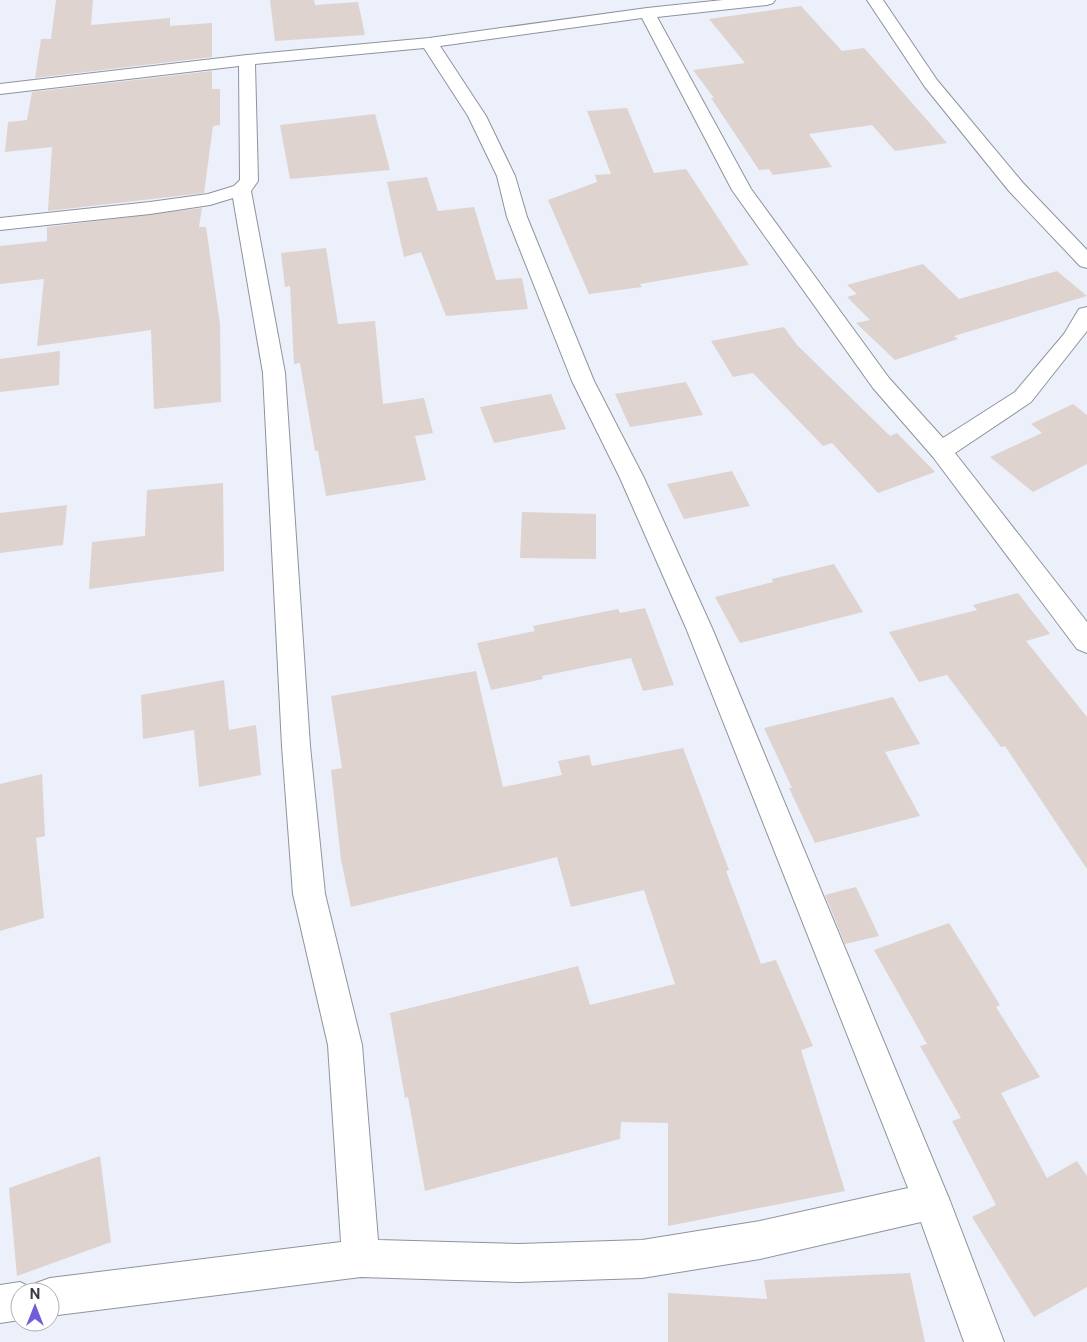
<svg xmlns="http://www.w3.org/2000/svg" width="1087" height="1342" font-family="'Public Sans',sans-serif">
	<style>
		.building { fill: #ded3ce }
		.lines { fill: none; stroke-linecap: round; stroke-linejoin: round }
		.street-casing { stroke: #8f939c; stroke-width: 2 }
		.street { fill: #fff; fill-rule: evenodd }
	</style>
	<rect width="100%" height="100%" fill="#ebf0fa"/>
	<g class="building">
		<polygon points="56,0 93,0 91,25 170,18 170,26 212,23 212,57 35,78 41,39 51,39"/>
		<polygon points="270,0 314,0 315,5 358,2 365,35 275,41"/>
		<polygon points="801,6 842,51 864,48 947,143 895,151 872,125 809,134 832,167 773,175 769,169 759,170 711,98 714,98 693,70 745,63 709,19"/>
		<polygon points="212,71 212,89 220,89 220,125 213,126 204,193 48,211 52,147 5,152 8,122 27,120 32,92"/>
		<polygon points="627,108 654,173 686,169 749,265 640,284 642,287 589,294 548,200 597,182 595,175 611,174 587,111"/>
		<polygon points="375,114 390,170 290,179 280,125"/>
		<polygon points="427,177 438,211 474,207 496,280 522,278 528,309 446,316 421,252 404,257 387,182"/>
		<polygon points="202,208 199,227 206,227 220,324 221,402 154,409 151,330 37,346 44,279 0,284 0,246 47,241 47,227"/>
		<polygon points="326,248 338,324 375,321 383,404 424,398 433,433 415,436 426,480 326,496 318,451 315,451 300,363 294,364 290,286 285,287 281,253"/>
		<polygon points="923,264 959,299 1057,271 1087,296 954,336 958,339 895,360 856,323 870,320 847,297 857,294 847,285"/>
		<polygon points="784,327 797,345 890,436 897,433 935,472 878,493 832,443 823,446 753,373 733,377 711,341"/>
		<polygon points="60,351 59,385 0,392 0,359"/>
		<polygon points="686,382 703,415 630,427 615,394"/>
		<polygon points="551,394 566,429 494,443 480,407"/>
		<polygon points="1073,404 1087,415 1087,464 1033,492 990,457 1042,433 1031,424"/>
		<polygon points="732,471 750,506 684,519 667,484"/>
		<polygon points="223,483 224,571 89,589 92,542 145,536 147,490"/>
		<polygon points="67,505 63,545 0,553 0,513"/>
		<polygon points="522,512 596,514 596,559 520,558"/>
		<polygon points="834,564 863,612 740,643 715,597 773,582 772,579"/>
		<polygon points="1018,593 1050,634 1026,641 1087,717 1087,869 1005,746 1001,747 947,675 919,682 889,632 977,610 973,605"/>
		<polygon points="645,608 674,685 643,691 631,658 542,676 543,679 491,690 477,643 535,631 533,626 618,609 620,613"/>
		<polygon points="476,671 503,787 562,775 558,761 589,755 592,766 683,748 729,870 726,871 761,964 776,960 813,1046 801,1050 845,1191 668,1226 668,1123 621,1122 620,1139 425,1191 408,1097 405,1098 390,1013 578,966 590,1005 675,984 644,890 571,907 557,857 351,907 341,860 331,770 342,768 331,696"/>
		<polygon points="224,680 229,730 256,725 261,775 199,787 194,730 143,739 141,695"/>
		<polygon points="893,697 920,744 885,752 920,816 815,843 789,788 792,788 764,728"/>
		<polygon points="42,774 45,836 36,838 44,918 0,931 0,784"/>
		<polygon points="856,887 879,936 845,944 825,895"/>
		<polygon points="949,923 1000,1005 996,1007 1040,1077 1001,1093 1047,1178 1077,1161 1087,1176 1087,1287 1034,1317 972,1217 996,1205 952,1121 961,1118 920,1046 927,1044 874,950"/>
		<polygon points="100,1156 111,1242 17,1276 9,1188"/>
		<polygon points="910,1273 925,1342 668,1342 668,1293 767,1299 764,1280"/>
	</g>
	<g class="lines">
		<g class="street-casing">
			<g id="street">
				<path d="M723,0H775L773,3L767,5L657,17L751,189L889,378L943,438L1015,392L1064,334L1079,309L1087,307V331L1031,402L955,453L1087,622V653L1077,649L933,457L873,388L732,190L642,18L440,46L486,116L515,176L527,217L594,381L644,478L712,628L950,1201L1004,1342H964L921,1222L760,1259L642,1278L519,1282L361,1277L50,1316V1292H20V1320L0,1323V1285L20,1282L34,1289L36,1283L50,1278L341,1242L328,1045L293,894L282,746L263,373L233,198L210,205L150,214L0,230V218L150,202L208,194L234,186L240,180L239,66L0,94V84L247,55L429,38L647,8ZM424,48L468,116L497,176L507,217L572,381L620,478L686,628L908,1188L760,1221L642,1240L519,1244L378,1240L362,1045L325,894L310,746L285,373L251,191L258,181L255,64Z"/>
				<polygon points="867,0 883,0 937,80 1023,183 1087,250 1087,268 1080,266 1009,191 925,87"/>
			</g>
		</g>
		<use href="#street" class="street"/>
	</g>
	<g transform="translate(35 1307)"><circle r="24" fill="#ffffff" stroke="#afb0b2"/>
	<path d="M0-4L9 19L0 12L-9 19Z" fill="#735cd7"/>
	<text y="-8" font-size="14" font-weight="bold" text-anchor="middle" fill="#383a3e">N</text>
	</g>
</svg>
